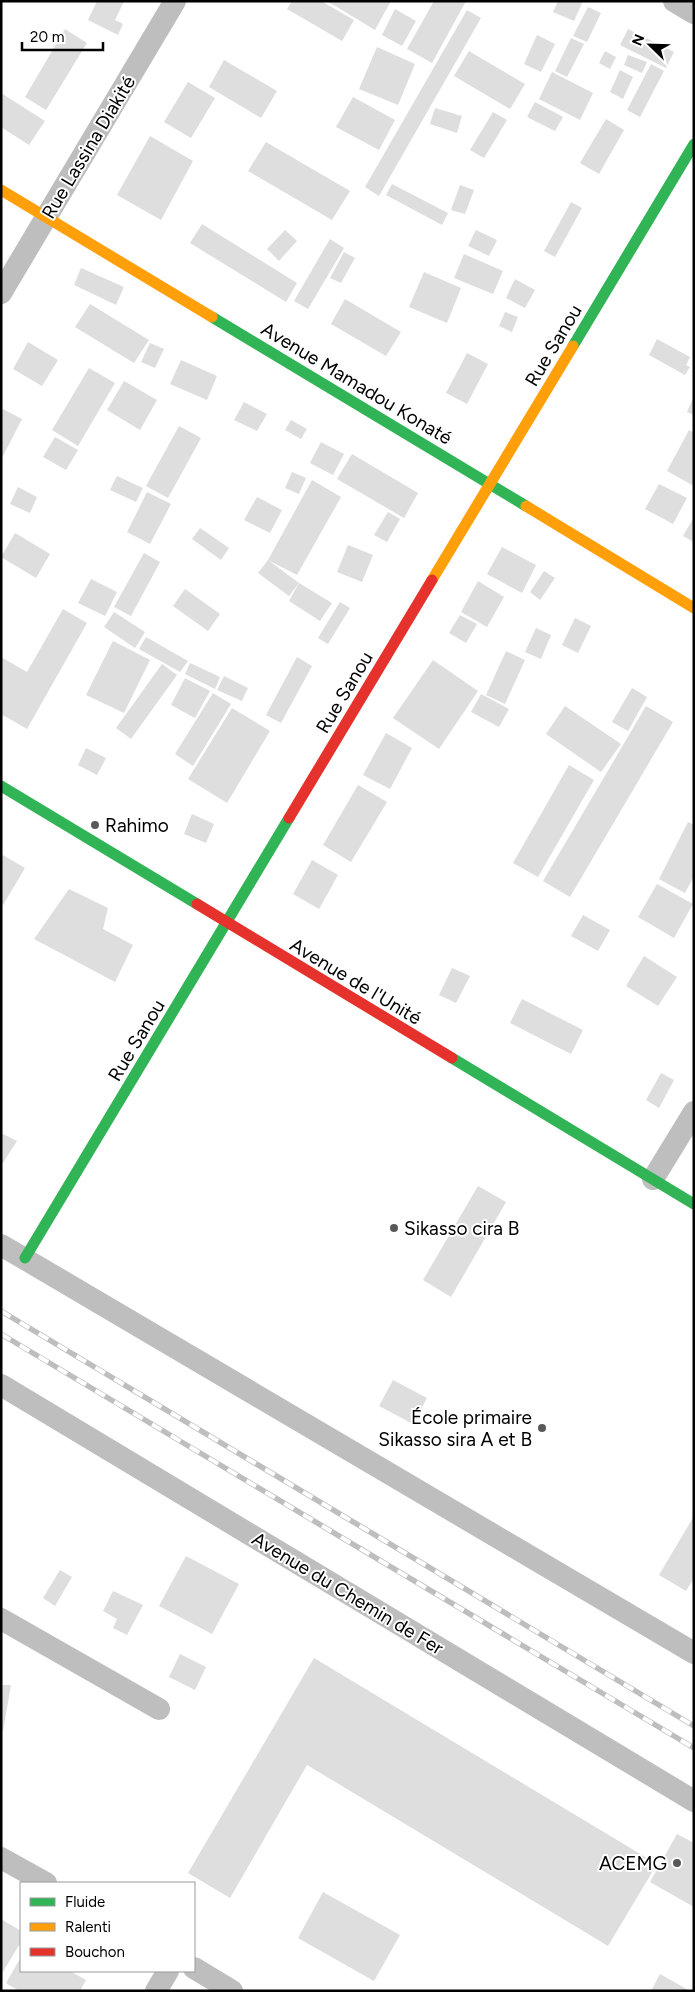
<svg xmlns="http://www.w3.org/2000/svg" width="695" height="1992" font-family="Figtree,sans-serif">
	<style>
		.building { fill: #dedede }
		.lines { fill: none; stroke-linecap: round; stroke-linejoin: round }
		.street { stroke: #bebebe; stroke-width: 22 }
		.fast { stroke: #30b455; stroke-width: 11 }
		.slow { stroke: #ff9f0a; stroke-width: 11 }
		.jam { stroke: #e5322d; stroke-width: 11 }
		.rail-casing { stroke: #bebebe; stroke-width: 5.5 }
		.rail { stroke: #fff; stroke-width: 4; stroke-dasharray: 11; stroke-linecap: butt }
		.poi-dot { fill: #595959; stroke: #fff; stroke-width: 2 }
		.labels { text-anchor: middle; stroke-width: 4; stroke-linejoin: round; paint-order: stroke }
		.street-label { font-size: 19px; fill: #000; stroke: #fff }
		.poi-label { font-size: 19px; fill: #000; stroke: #fff; text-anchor: start }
	</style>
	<rect width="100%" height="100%" fill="#fff"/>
	<g class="building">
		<polygon points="97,1 124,1 115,20 123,24 118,35 88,20"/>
		<polygon points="292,1 321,1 354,20 342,41 287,9"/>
		<polygon points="327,1 391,1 375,30"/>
		<polygon points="434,1 466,1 432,63 407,49"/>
		<polygon points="558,1 583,1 574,21 553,12"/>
		<polygon points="588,7 601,13 587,42 573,36"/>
		<polygon points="395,9 416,21 402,46 382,35"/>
		<polygon points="467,10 481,18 379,196 365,187"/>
		<polygon points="65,29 87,43 46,110 25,97"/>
		<polygon points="628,29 674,52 666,68 620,45"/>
		<polygon points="537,35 555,44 541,72 524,64"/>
		<polygon points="571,38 584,44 567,77 555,71"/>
		<polygon points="377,47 415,64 398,105 359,89"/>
		<polygon points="469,51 525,84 510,109 454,76"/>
		<polygon points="605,51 616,57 610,69 599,63"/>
		<polygon points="628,55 647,62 642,73 624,65"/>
		<polygon points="224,60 277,91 261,118 209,87"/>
		<polygon points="651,64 664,71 640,117 627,110"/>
		<polygon points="620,70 633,77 623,99 610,92"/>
		<polygon points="552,72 593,93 580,120 539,99"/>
		<polygon points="188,82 215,98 191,138 164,122"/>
		<polygon points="1,93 45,121 29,145 1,127"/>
		<polygon points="353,97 395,120 379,150 336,127"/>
		<polygon points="535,102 563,117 555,131 527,117"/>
		<polygon points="435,108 462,116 457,133 430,124"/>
		<polygon points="493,112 507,120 484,158 470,150"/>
		<polygon points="606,119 624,130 599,174 580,163"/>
		<polygon points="150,136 193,161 161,220 117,195"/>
		<polygon points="266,142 350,191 332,220 248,171"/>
		<polygon points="392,184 448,213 442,225 386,195"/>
		<polygon points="460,185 474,190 465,214 451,210"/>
		<polygon points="571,202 582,208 555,257 544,251"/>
		<polygon points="202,224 297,283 286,302 190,243"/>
		<polygon points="285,230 297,241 279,261 267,249"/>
		<polygon points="476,230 497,240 489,256 468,246"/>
		<polygon points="330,239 344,248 308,309 294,301"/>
		<polygon points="344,252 355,258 341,283 330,278"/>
		<polygon points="464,254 503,271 493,294 454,278"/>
		<polygon points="81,268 124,287 116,305 74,285"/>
		<polygon points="424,272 461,288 447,323 409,307"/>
		<polygon points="515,279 535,290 525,308 506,298"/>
		<polygon points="345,299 401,332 386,356 331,324"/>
		<polygon points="90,304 149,340 134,363 75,327"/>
		<polygon points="505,312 518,317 512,332 499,326"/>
		<polygon points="657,339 690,357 686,365 690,367 685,375 649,355"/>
		<polygon points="28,342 58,360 42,386 13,369"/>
		<polygon points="150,343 164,349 155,368 141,362"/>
		<polygon points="467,353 488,364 467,404 446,393"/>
		<polygon points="181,360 217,376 207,400 170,384"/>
		<polygon points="89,368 115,383 78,446 52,430"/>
		<polygon points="124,381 157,400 140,430 107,410"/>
		<polygon points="694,396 694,415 687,412"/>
		<polygon points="244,402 267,414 257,431 234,420"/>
		<polygon points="1,408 22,419 1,460"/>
		<polygon points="291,420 307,429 301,439 285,430"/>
		<polygon points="179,426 201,438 168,498 146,486"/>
		<polygon points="689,430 694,433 694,486 667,471"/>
		<polygon points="55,437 78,450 66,470 43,457"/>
		<polygon points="321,442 344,454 333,475 310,463"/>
		<polygon points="352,454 418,493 404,518 337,479"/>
		<polygon points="292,472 306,478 299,494 285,488"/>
		<polygon points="117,476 143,488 136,502 110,490"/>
		<polygon points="312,480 341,497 297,575 268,560 299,583 289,596 258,573 268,560"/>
		<polygon points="659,484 687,498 673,524 645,509"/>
		<polygon points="18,487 37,497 30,513 10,504"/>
		<polygon points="147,492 171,504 150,544 127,532"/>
		<polygon points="257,497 282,510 270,533 244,520"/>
		<polygon points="388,512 400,519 387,542 374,535"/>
		<polygon points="694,517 694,542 683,536"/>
		<polygon points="200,528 229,548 221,560 192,539"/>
		<polygon points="15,533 50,554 36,578 1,557"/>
		<polygon points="348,545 373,555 362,582 337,572"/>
		<polygon points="502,547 536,565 522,593 487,574"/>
		<polygon points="144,553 160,562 131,616 114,607"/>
		<polygon points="544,571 555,578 540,600 530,592"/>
		<polygon points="91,579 117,592 105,616 78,603"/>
		<polygon points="478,581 504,597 487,627 461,612"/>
		<polygon points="299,583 332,603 320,621 289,601"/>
		<polygon points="185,589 220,614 208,631 173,606"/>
		<polygon points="340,602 350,608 328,644 318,638"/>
		<polygon points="63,609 87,623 27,729 1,714 1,657 27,672"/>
		<polygon points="114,612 145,632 135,648 104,627"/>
		<polygon points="460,615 477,624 466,643 449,633"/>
		<polygon points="575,618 591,626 578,653 562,645"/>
		<polygon points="536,628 551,635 541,659 525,652"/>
		<polygon points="146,637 188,661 180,672 139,649"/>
		<polygon points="113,641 150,660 124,713 86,695"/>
		<polygon points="506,651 525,660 505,704 486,695"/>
		<polygon points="297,657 312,666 281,723 266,715"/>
		<polygon points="433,660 478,691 439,749 393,718"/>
		<polygon points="190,663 220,677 215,689 185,674"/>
		<polygon points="162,664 177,675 131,739 116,728"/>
		<polygon points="224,676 248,688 242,701 217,690"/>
		<polygon points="185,678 210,691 195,718 171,705"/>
		<polygon points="632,688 647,697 628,731 612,722"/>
		<polygon points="213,693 231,704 193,766 175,754"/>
		<polygon points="481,694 509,709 499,727 471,712"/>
		<polygon points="565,706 621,744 601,772 546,734"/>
		<polygon points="646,706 673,722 570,897 543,881"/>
		<polygon points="232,708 270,731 227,803 188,779"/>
		<polygon points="386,733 412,748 390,789 363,775"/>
		<polygon points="86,748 106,758 97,775 78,765"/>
		<polygon points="569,765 594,780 538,877 513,863"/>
		<polygon points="358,785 387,802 351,862 323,845"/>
		<polygon points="192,814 214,824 206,843 184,834"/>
		<polygon points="688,822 694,825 694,876 685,893 659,879"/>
		<polygon points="1,854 25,868 3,905 1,904"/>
		<polygon points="312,860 338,875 319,909 293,894"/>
		<polygon points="657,884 693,904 674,938 638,917"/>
		<polygon points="69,889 108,908 103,929 133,945 115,982 34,939"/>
		<polygon points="583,915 610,930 598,951 571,936"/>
		<polygon points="644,956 677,977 658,1006 626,986"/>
		<polygon points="452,968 470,976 456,1003 439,995"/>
		<polygon points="522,999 583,1030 571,1054 510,1023"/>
		<polygon points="661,1073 674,1080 659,1108 646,1100"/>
		<polygon points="1,1133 17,1141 1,1166"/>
		<polygon points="478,1186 506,1202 451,1297 423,1280"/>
		<polygon points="393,1380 427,1398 413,1424 379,1406"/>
		<polygon points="694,1516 694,1578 686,1591 659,1575"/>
		<polygon points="186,1556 239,1584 212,1634 159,1606"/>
		<polygon points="60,1570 72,1577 55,1606 43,1598"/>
		<polygon points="113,1591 143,1605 127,1635 113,1628 117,1619 103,1611"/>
		<polygon points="180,1654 206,1667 195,1690 169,1677"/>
		<polygon points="314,1658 657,1864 608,1946 307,1765 230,1898 188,1873"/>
		<polygon points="1,1685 11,1685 3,1731 1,1731"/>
		<polygon points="677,1834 694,1843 694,1907 650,1882"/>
		<polygon points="323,1892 400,1935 374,1981 298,1938"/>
		<polygon points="1,1919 21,1931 21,1942 1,1975"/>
		<polygon points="21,1957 21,1971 70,1971 86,1980 80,1991 19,1991 6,1983"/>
		<polygon points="660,1974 690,1991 651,1991"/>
	</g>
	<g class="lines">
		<g class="street">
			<polyline points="674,1 694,13"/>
			<polyline points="1,293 175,1"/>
			<polyline points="653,1179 694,1112"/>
			<polyline points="1,1245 694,1653"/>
			<polyline points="1,1385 694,1801"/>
			<polyline points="1,1619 159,1709"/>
			<polyline points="1,1858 46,1883"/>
			<polyline points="194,1968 232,1991"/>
			<polyline points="156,1991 168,1971"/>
		</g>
		<g class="fast">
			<polyline points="212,317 526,506"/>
			<polyline points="573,346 694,144"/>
			<polyline points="1,786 197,904"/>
			<polyline points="452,1058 694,1204"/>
			<polyline points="25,1258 289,818"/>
		</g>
		<g class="slow">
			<polyline points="1,190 212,317"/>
			<polyline points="526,506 694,608"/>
			<polyline points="432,580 573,346"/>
		</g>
		<g class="jam">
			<polyline points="289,818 432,580"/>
			<polyline points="197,904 452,1058"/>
		</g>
		<g class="rail-casing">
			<g id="rail">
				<polyline points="1,1311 694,1726"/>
				<polyline points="1,1334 694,1748"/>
			</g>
		</g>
		<use href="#rail" class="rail"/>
	</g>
	<g class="poi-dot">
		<circle cx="95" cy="825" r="5"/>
		<circle cx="394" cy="1228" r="5"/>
		<circle cx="542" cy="1428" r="5"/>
		<circle cx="677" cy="1863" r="5"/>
	</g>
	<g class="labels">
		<g class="street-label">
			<text transform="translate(88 147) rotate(-59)" y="7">Rue Lassina Diakité</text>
			<text transform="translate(553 345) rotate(-59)" y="7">Rue Sanou</text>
			<text transform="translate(357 383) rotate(31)" y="7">Avenue Mamadou Konaté</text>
			<text transform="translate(344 692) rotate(-59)" y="7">Rue Sanou</text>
			<text transform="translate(356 981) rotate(31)" y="7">Avenue de l'Unité</text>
			<text transform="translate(136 1040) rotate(-59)" y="7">Rue Sanou</text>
			<text transform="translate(348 1593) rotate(31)" y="7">Avenue du Chemin de Fer</text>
		</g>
		<g class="poi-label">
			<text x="105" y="832">Rahimo</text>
			<text x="404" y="1235">Sikasso cira B</text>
			<text x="532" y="1424" text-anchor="end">École primaire<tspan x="532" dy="22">Sikasso sira A et B</tspan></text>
			<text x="667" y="1870" text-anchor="end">ACEMG</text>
		</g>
	</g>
	<rect width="695" height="1992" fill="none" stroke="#000000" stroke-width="5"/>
	<rect x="20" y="1882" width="175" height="90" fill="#ffffff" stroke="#999999"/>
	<rect x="30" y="1898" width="25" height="8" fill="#30b455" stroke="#999999"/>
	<text x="65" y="1907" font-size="15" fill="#000000">Fluide</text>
	<rect x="30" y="1923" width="25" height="8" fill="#ff9f0a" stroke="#999999"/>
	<text x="65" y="1932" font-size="15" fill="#000000">Ralenti</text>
	<rect x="30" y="1948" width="25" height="8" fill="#e5322d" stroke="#999999"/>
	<text x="65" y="1957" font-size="15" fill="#000000">Bouchon</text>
	<g transform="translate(650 45) rotate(293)" stroke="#ffffff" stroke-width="4" paint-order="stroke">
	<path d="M0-4L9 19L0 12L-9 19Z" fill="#000000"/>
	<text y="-8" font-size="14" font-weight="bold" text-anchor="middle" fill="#000000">N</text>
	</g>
	<path d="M22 42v8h81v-8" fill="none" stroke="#000000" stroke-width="2.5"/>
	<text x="30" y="42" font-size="15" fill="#000000" stroke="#ffffff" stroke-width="4" paint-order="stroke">20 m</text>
</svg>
